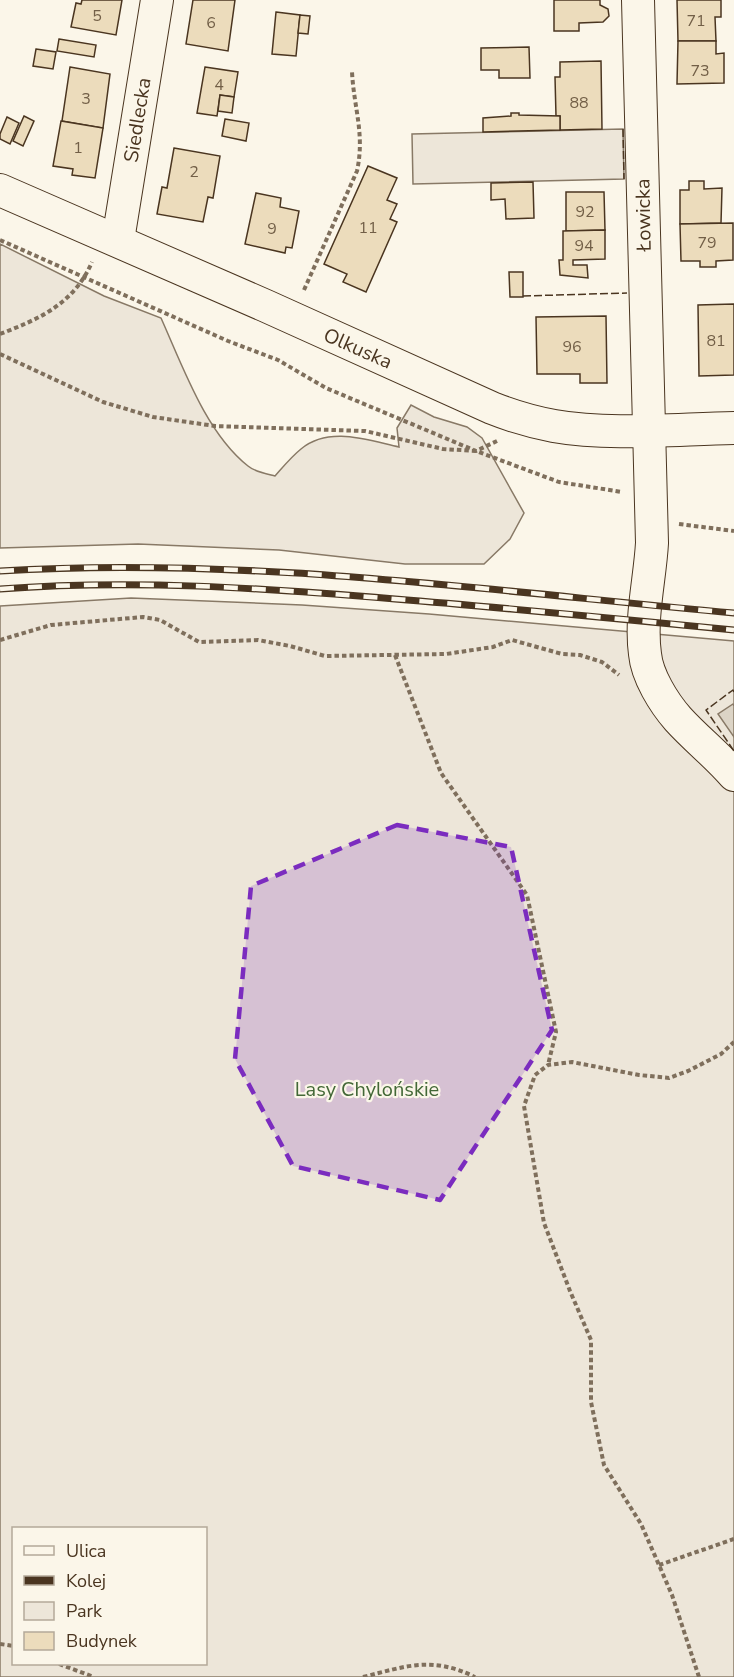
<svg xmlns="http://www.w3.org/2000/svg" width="734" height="1677" font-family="'Nunito Sans',sans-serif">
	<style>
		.green { fill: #ede6d9; stroke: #887966; stroke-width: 1.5; fill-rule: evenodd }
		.water { fill: #dcd4c6; stroke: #887966; stroke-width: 1.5 }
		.building { fill: #ecdcbc; stroke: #4a3520; stroke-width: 1.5 }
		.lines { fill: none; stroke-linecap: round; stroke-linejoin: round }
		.minor-casing { stroke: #4a3520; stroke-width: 34 }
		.path { stroke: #7f6f5c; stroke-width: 4; stroke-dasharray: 4.5 3; stroke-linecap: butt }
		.minor { stroke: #fbf6e9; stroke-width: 32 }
		.rail-casing { stroke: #4a3520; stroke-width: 7 }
		.rail { stroke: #fbf6e9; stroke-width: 4.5; stroke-dasharray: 14; stroke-linecap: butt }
		.fence { stroke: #4a3520; stroke-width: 1.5; stroke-dasharray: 8 3; stroke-linecap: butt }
		.marked { fill: #7b2cbf; fill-opacity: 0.2; stroke: #7b2cbf; stroke-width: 4.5; stroke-dasharray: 12 8; stroke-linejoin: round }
		.labels { text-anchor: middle; stroke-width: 4.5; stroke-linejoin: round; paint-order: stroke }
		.number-label { font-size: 16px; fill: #725f47 }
		.street-label { font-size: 20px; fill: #4a3520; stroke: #fbf6e9 }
		.park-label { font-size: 20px; fill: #436837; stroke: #fbf6e9 }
	</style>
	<rect width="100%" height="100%" fill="#fbf6e9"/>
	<g class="green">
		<polygon points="623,129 624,179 413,184 412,134"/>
		<path d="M0,244L104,296L161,318C183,367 206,433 248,466C255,472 267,474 275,476C283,467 291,457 301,449C329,426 367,440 399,447L397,428L411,405L434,417L467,427L482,438L524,513L510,539L484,564H405L279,550L138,544L0,548Z"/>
		<path d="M131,598L302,605L429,614L734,641V1677H0V606ZM14,1528H206V1664H14Z"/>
	</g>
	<polygon class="water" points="733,704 734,706 734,737 718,714"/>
	<g class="building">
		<polygon points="82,0 122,0 116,35 71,27 76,3 81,4"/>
		<polygon points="193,0 235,0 228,51 186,44"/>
		<polygon points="554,0 600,0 600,5 608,9 609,16 603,22 579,23 579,31 554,31"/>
		<polygon points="677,0 721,0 721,17 715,17 716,41 678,41"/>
		<polygon points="276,12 300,15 296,56 272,54"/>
		<polygon points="300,15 310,16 308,34 298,33"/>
		<polygon points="59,39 96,45 94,57 57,51"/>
		<polygon points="678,41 716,41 716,54 724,53 724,83 677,84"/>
		<polygon points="529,47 530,78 499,78 499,70 481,70 481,48"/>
		<polygon points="36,49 56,52 53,69 33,66"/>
		<polygon points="601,61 602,129 560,130 560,116 556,116 555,77 560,77 560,62"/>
		<polygon points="70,67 110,74 103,128 62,121"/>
		<polygon points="205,67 238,72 234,97 220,95 217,116 197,113"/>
		<polygon points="220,95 234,97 232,113 218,111"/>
		<polygon points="511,113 519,113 519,115 560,116 560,130 483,132 483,118 511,116"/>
		<polygon points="24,116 34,121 23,146 13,141"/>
		<polygon points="7,117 19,123 10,144 0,139 0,134"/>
		<polygon points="225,119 249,123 246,141 222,136"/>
		<polygon points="61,121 103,128 95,178 72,175 73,169 53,166"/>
		<polygon points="174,148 220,156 213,198 208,197 203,222 157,214 162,187 167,188"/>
		<polygon points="368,166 397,178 387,200 397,204 390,219 397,222 366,292 343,282 347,274 324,264"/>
		<polygon points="689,181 704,181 704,189 722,188 721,223 680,224 680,190 689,190"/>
		<polygon points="533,182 534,218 506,219 505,199 491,200 491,183"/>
		<polygon points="566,192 604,192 605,230 566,231"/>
		<polygon points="256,193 281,198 280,207 299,211 292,248 286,247 285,253 245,244"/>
		<polygon points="733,223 733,260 716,261 716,267 700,267 700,261 681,261 680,224"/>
		<polygon points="605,230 605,259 573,260 573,265 587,265 588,278 560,275 559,260 563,260 563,231"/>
		<polygon points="509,272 523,272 523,297 510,297"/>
		<polygon points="734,304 734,375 699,376 698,305"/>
		<polygon points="606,316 607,383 580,383 580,374 537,374 536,317"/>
	</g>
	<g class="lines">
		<g class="minor-casing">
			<g id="minor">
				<path d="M638,0L652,543C650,579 640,618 645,654C647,676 664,703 678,719C696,739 717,755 734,775"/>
				<path d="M0,190L266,306L492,408C512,416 533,422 554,426C610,436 677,429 734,428"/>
				<polyline points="118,240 157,0"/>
			</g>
		</g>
		<g class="path">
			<polyline points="0,240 228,341 278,360 326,388 476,451 497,441"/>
			<path d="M304,290L357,171C365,134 354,109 352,72"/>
			<path d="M0,334C39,319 74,304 92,262"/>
			<polyline points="0,354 103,402 153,417 215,426 365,431 443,449 476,451 559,482 622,492"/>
			<polyline points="679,524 734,531"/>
			<polyline points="0,640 51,625 143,617 160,620 199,642 258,640 290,646 325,656 446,654 493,647 512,640 562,654 580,655 602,662 619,675"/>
			<polyline points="395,655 441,773 527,895 556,1032 548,1065"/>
			<polyline points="659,1565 734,1539"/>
			<polyline points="0,1644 14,1646"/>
			<polyline points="59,1664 94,1677"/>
			<path d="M363,1677C407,1666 432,1656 475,1677"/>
			<polyline points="699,1677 672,1595 659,1565 641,1524 604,1465 591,1402 591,1340 570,1291 544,1223 524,1106 535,1075 548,1065 572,1062 639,1075 669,1078 688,1071 721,1054 734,1042"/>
		</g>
		<use href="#minor" class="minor"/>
		<g class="rail-casing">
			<g id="rail">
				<path d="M0,571C245,556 490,591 734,613"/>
				<path d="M0,589C132,579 263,588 395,599C508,608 621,619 734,630"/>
			</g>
		</g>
		<use href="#rail" class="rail"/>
		<g class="fence">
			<polyline points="623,129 624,179"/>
			<polyline points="523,296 627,293"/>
			<polyline points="734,692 733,690 706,710 734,751"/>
		</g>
	</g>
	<path class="marked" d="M397,825L511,847L552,1030L440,1200L293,1166L235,1059L251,886Z"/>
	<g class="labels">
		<g class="number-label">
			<text x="97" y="21">5</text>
			<text x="696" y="26">71</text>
			<text x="211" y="28">6</text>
			<text x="700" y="76">73</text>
			<text x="219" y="90">4</text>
			<text x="86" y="104">3</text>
			<text x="579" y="108">88</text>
			<text x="78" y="153">1</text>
			<text x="194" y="177">2</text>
			<text x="585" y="217">92</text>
			<text x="368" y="233">11</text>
			<text x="272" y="234">9</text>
			<text x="707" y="248">79</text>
			<text x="584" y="251">94</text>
			<text x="716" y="346">81</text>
			<text x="572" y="352">96</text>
		</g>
		<g class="street-label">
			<text transform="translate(137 120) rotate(-81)" y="7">Siedlecka</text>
			<text transform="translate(643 215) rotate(-91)" y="7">Łowicka</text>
			<text transform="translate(358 348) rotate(24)" y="7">Olkuska</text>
		</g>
		<g class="park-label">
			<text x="367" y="1096">Lasy Chylońskie</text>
		</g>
	</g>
	<rect x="12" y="1527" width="195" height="138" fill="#fbf6e9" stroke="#b4a999" stroke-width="1.5"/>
	<rect x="24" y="1546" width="30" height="9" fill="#fbf6e9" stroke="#b4a999" stroke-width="1.5"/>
	<text x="66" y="1557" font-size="18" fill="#4a3520">Ulica</text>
	<rect x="24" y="1576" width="30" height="9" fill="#4a3520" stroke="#b4a999" stroke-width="1.5"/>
	<text x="66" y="1587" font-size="18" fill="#4a3520">Kolej</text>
	<rect x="24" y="1602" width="30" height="18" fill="#ede6d9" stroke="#b4a999" stroke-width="1.5"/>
	<text x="66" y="1617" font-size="18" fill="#4a3520">Park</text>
	<rect x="24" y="1632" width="30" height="18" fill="#ecdcbc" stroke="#b4a999" stroke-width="1.5"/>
	<text x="66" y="1647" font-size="18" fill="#4a3520">Budynek</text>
</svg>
